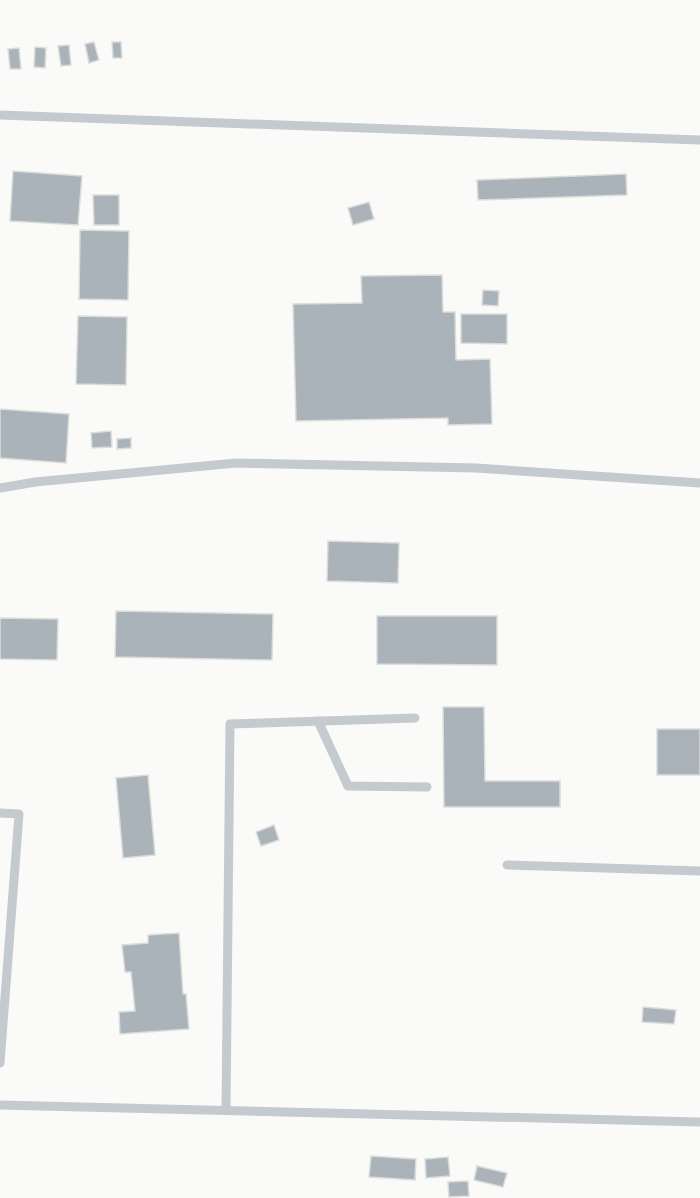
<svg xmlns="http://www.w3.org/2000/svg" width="700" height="1198" font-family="Quicksand,sans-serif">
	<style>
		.building { fill: #aab3ba; stroke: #dcdcda; stroke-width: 1.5 }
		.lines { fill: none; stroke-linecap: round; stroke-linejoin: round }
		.lane { stroke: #c5cace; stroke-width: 9 }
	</style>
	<rect width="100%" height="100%" fill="#fafaf8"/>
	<g class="building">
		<polygon points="94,42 99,60 89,63 85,44"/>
		<polygon points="112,42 121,42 122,58 113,58"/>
		<polygon points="69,45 71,65 61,66 58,46"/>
		<polygon points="35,47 46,48 45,68 34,67"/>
		<polygon points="19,48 21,69 10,69 8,49"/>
		<polygon points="13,171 82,176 78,225 10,221"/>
		<polygon points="626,174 627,195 478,200 477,180"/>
		<polygon points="93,195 119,195 119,225 94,225"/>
		<polygon points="369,202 374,219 353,225 348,208"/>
		<polygon points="80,230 129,231 128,300 79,299"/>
		<polygon points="442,275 443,312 455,312 456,360 490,359 492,424 448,425 448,418 296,421 293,304 362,303 361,276"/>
		<polygon points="483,290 499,291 498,306 482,305"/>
		<polygon points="461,314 507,314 507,344 461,343"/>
		<polygon points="78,316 127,317 126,385 76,384"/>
		<polygon points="0,409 69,414 66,463 0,458"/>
		<polygon points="111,431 112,447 92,448 91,433"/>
		<polygon points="131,438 131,448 117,449 117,439"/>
		<polygon points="328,541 399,543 398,583 327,581"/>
		<polygon points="116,611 273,614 272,660 115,657"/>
		<polygon points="377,616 497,616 497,665 377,664"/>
		<polygon points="0,618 58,619 57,660 0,659"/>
		<polygon points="443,707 484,707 485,781 560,781 560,807 444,807"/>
		<rect x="657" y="729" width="43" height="46"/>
		<polygon points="148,775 155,855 123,858 116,778"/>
		<polygon points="274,825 279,840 261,846 256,832"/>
		<polygon points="179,933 183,994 186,994 189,1029 120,1034 119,1012 135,1011 131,972 125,972 122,945 148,943 148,935"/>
		<polygon points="643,1007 676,1010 674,1024 642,1022"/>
		<polygon points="371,1156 416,1159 415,1180 369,1177"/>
		<polygon points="448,1157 450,1176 426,1178 425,1159"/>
		<polygon points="477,1166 507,1173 503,1187 474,1180"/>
		<polygon points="468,1181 469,1196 449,1197 448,1182"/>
	</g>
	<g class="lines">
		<g class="lane">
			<polyline points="0,115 700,140"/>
			<polyline points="0,488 35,482 236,463 476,468 700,483"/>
			<polyline points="318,721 348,786 427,787"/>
			<polyline points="0,813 19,814 0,1063"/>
			<polyline points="507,865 700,871"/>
			<polyline points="0,1105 700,1122"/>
			<polyline points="226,1110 230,724 415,718"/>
		</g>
	</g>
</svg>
